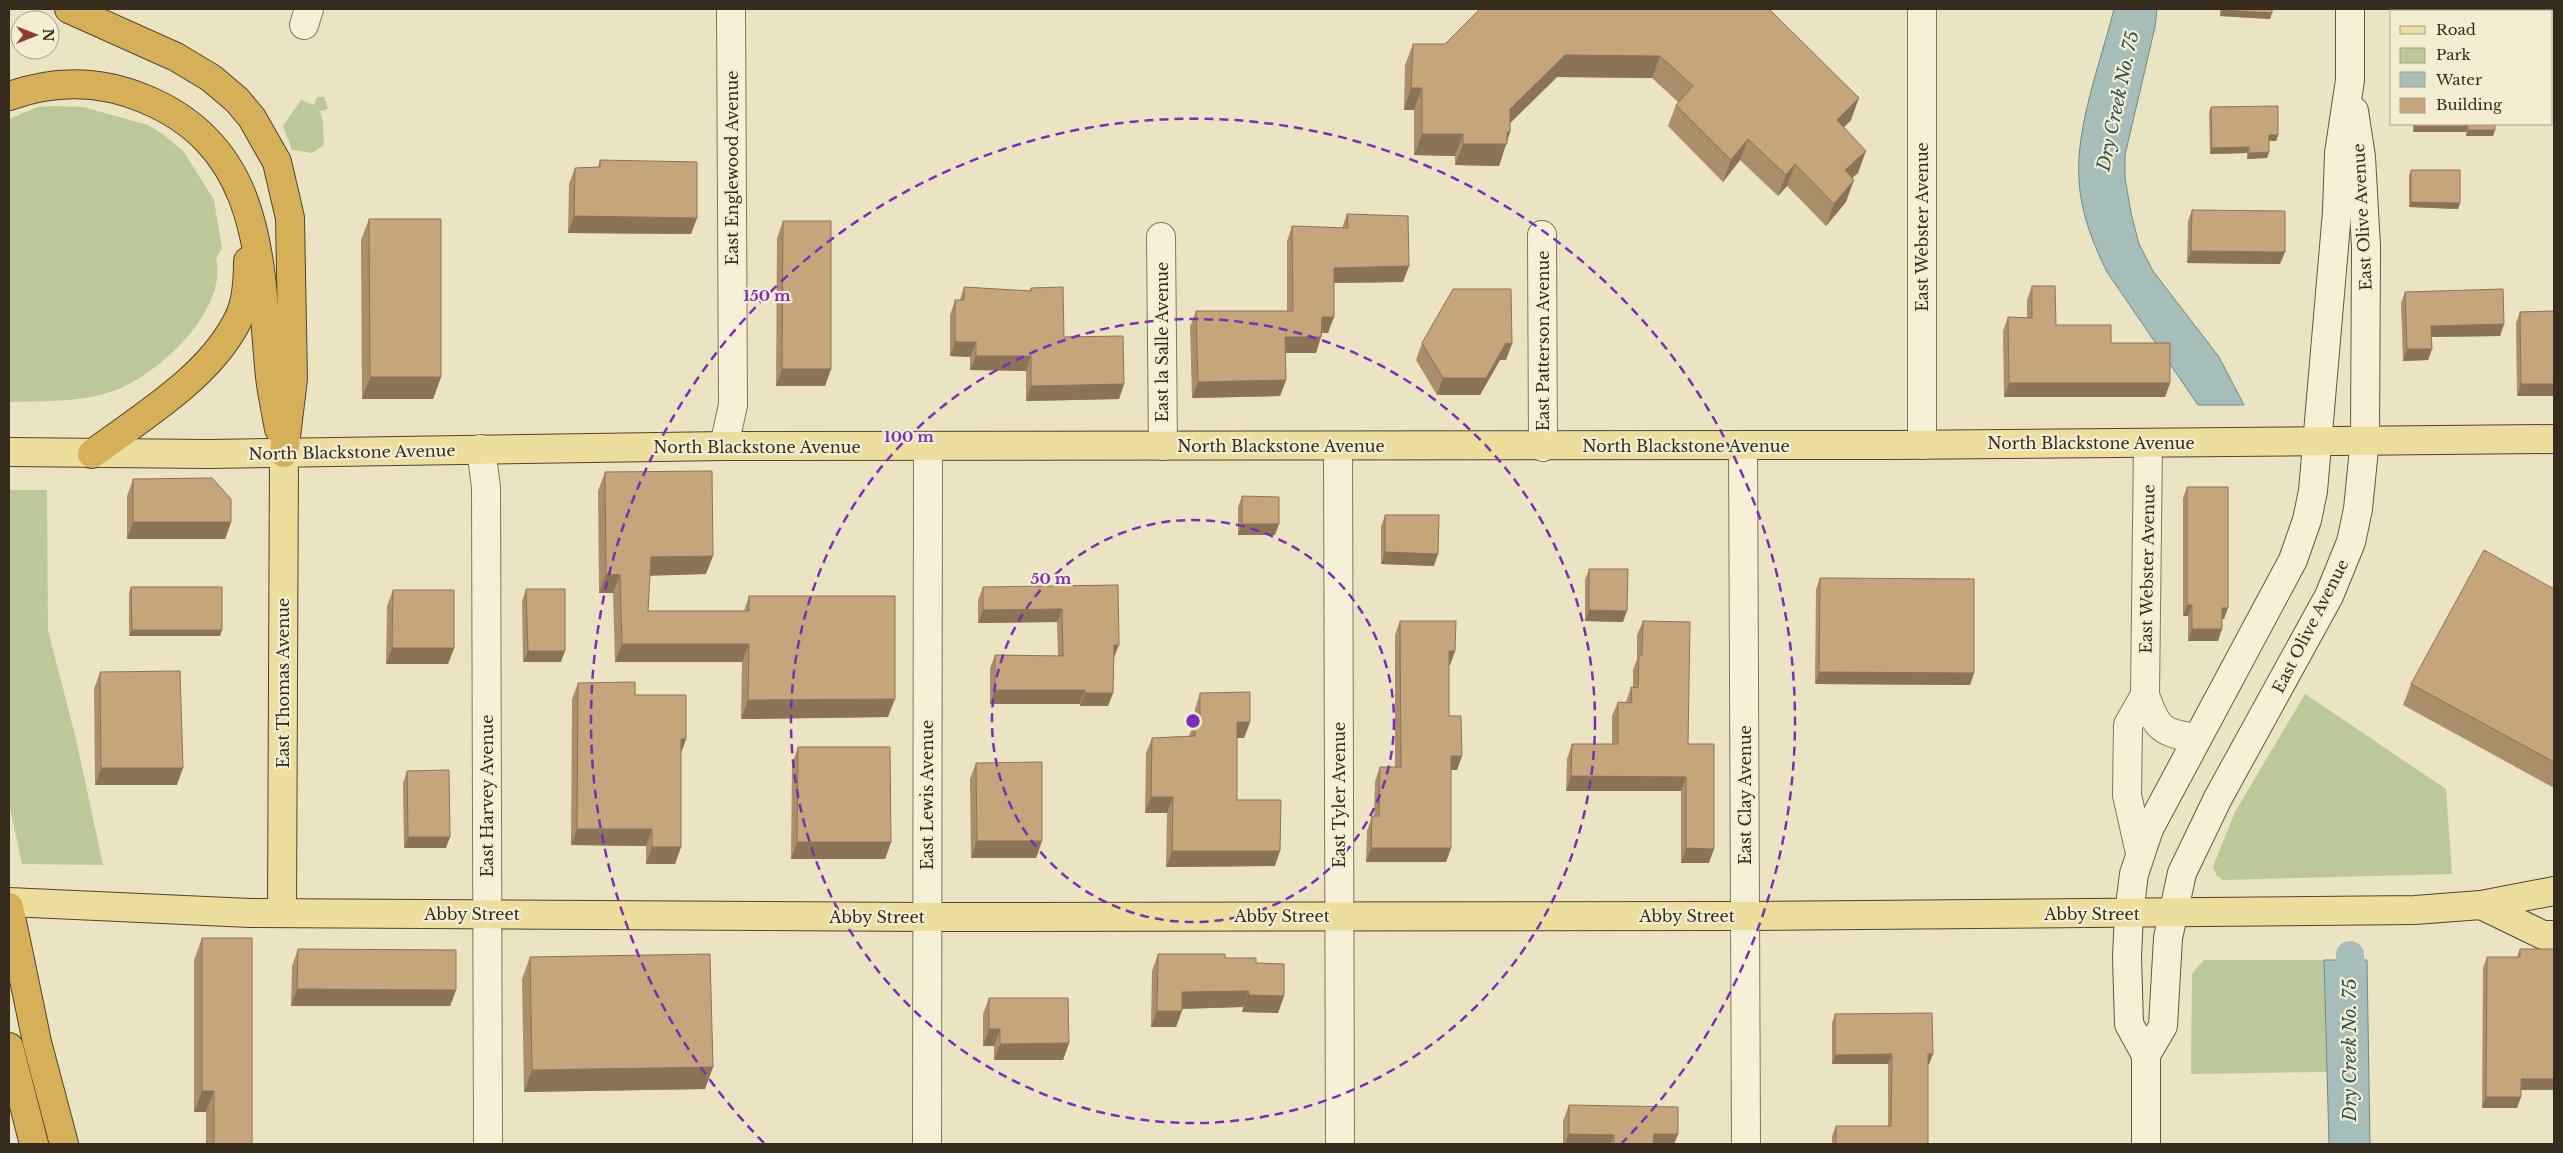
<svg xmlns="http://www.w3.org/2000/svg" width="2563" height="1153" font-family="'Libre Baskerville',serif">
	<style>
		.green { fill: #bcc898 }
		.water { fill: #a5beba; stroke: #6c8b88 }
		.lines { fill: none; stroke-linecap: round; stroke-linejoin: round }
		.canal { stroke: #a5beba; stroke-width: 28 }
		.street-casing { stroke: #84765b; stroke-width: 30 }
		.secondary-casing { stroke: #66573e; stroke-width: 30 }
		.primary-casing { stroke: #52442f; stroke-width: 30 }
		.highway-casing { stroke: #52442f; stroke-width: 30 }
		.street { stroke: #f6f1d6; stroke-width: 28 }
		.secondary { stroke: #f6f1d6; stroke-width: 28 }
		.primary { stroke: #ecde9d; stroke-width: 28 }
		.highway { stroke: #d5b059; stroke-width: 28 }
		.wall { fill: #ab8e6a }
		.shaded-wall { fill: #8b7456 }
		.building { fill: #c7a57b; stroke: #8b7456 }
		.ring { fill: none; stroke: #7b2cbf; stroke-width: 2.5; stroke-dasharray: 9 6 }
		.labels { text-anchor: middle; stroke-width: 4.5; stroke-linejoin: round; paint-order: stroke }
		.street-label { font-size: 16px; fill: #352c1e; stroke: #f3eed2 }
		.water-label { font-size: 18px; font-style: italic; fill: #2e5153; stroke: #f3eed2 }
		.centre { fill: #7b2cbf; stroke: #f3eed2; stroke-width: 2.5 }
		.ring-label { font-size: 15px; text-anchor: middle; font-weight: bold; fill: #7b2cbf; stroke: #f3eed2; stroke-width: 4.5; stroke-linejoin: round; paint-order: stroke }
	</style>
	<rect width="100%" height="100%" fill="#ebe4c3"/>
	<g class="green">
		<polygon points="317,97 324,97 328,109 320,111 323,122 324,145 312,153 292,150 283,126 301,100 314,105"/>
		<path d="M50,106L83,107L148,125L164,135L184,152L214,200L222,248L216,258C228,307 166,367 125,386C90,403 47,401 9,402V119L38,107Z"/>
		<polygon points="9,490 47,490 48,630 76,739 103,865 22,864 9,803"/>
		<polygon points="2305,694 2446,789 2452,874 2223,880 2217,876 2213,867 2235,812"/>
		<polygon points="2204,960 2324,960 2327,1072 2191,1074 2192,974"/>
	</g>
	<g class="water">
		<path d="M2114,9H2157L2155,27L2125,155V178L2131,213L2139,244L2153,271L2219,357L2244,405H2198L2107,272C2093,244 2081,213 2079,181C2075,128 2101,61 2114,9Z"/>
		<polygon points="2324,960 2367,960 2370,1144 2329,1144"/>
	</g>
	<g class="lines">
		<polyline class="canal" points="2350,955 2350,998"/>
		<g class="street-casing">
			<g id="street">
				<polyline points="1922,9 1922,445"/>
				<polyline points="304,25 309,9"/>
				<polyline points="1542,235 1543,447"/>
				<polyline points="1161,237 1163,446"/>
				<path d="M2148,443L2145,695C2157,729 2161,733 2197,738"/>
				<polyline points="1743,445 1746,1144"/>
				<polyline points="724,446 733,405 731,9"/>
				<polyline points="1338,446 1340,1144"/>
				<polyline points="481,449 486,487 488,1144"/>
				<polyline points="2140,853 2127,795 2128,725 2145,695"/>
				<polyline points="927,1144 928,446"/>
			</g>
		</g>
		<g class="secondary-casing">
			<g id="secondary">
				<polyline points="2146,1055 2163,1026 2168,938 2182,873 2218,798 2329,596 2351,542 2358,509 2365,439 2366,247 2361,157 2354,111"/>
				<polyline points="2146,1144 2146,1055 2129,1024 2127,957 2129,914 2134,874 2149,829 2293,560 2307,520 2313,491 2337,212 2339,153 2350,80 2350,9"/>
			</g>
		</g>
		<g class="primary-casing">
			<g id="primary">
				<polyline points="9,452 208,454 724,446 1892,445 2554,439"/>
				<polyline points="9,902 250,913 927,917 1746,916 2415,910 2481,905 2554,891"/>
				<polyline points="2481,905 2543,935 2554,935"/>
				<polyline points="282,912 284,453"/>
			</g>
		</g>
		<g class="highway-casing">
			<g id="highway">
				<polyline points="69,9 176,57 211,78 237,100 252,118 277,162 290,218 293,379 284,453"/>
				<path d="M9,96C54,80 100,80 145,99C266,149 259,266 270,377C272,394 276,412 279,429"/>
				<path d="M92,454C143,416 215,374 241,313C247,297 248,278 248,261"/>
				<polyline points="9,907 37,1042 64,1144"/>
				<polyline points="9,1047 34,1144"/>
			</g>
		</g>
		<use href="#street" class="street"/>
		<use href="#secondary" class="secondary"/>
		<use href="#primary" class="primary"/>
		<use href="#highway" class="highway"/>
	</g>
	<g class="wall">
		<polygon points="1769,9 1851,120 1844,127 1858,173 1852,178 1846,202 1826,226 1787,186 1778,196 1740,160 1723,182 1668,126 1676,105 1678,102 1652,78 1557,77 1510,123 1510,132 1499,166 1455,165 1455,156 1414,155 1414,110 1404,110 1405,65 1413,44 1445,44"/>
		<polygon points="2220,9 2272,9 2270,19 2220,16"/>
		<polygon points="2211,107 2278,135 2276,141 2269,141 2269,152 2267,158 2247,159 2247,153 2210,154 2209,112"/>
		<polygon points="2413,124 2495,124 2493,136 2466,136 2466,132 2413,132"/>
		<polygon points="600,160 697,218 691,234 568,233 569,184 575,168 598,167"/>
		<polygon points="2411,170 2460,203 2458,209 2409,207 2409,175"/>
		<polygon points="2192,210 2280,264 2187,263 2188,221"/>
		<polygon points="1347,214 1409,266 1403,282 1334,283 1328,333 1322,333 1316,353 1285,353 1286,380 1280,396 1192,398 1190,327 1196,311 1287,311 1287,241 1292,226 1342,228"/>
		<polygon points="369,219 441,377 433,399 362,399 361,240"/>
		<polygon points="783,221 831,369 825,386 776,386 777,238"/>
		<polygon points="2032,286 2056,325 2111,343 2170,383 2165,397 2004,397 2003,331 2008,317 2027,318 2027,300"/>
		<polygon points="964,287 1030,291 1031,288 1064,337 1124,384 1119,399 1026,401 1026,371 970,370 970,357 950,356 950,315 955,300 960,300"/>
		<polygon points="2405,292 2504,324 2500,336 2431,337 2432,349 2428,360 2403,361 2401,303"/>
		<polygon points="2554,311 2517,396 2516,323 2520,312"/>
		<polygon points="1422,343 1506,360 1500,360 1480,395 1437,395 1416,360"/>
		<polygon points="605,472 706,574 650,575 648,611 744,611 749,596 888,717 741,719 742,662 615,662 613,593 599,593 598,491"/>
		<polygon points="133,479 231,522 225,539 127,539 127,496"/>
		<polygon points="2187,487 2224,619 2222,619 2218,641 2188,641 2188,616 2183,616 2183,498"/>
		<polygon points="1242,496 1275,535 1238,535 1238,507"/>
		<polygon points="1385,515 1434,566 1381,564 1381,527"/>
		<polygon points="1589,569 1623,622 1585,621 1585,580"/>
		<polygon points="1820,578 1974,673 1970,685 1815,684 1816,589"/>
		<polygon points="1118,585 1114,658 1113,693 1108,706 1080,706 1080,704 990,704 990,668 995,655 1058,656 1057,622 978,623 978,600 983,587"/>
		<polygon points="131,587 220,636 129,636 129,593"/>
		<polygon points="526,589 561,662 523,662 522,601"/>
		<polygon points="2554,589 2554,788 2403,705 2411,684"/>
		<polygon points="393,590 454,648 448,664 386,664 387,606"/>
		<polygon points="1400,621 1455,651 1450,665 1449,665 1449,716 1462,756 1457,770 1451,770 1451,848 1446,862 1366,862 1367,831 1372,816 1374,816 1375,781 1380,767 1395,767 1395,635"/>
		<polygon points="1643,621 1688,744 1709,863 1681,863 1681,791 1566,791 1567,759 1572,744 1612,744 1612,716 1618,702 1626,702 1631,687 1633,688 1633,670 1637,659 1637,635"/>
		<polygon points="100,672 177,785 95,785 94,689"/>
		<polygon points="578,683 635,695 686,739 681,753 681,847 675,864 646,864 646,846 571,845 572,699"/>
		<polygon points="1200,693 1250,722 1244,738 1237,738 1237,800 1275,866 1166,867 1167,813 1145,813 1146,753 1152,738 1189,736 1195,720 1195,709"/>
		<polygon points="798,747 891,842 885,859 791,859 792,764"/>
		<polygon points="976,763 1042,841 1036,858 971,858 970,779"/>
		<polygon points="407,771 446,848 404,848 403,783"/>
		<polygon points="202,938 252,1144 206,1144 206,1112 194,1112 194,960"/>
		<polygon points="298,949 456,990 450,1006 291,1006 292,966"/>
		<polygon points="2520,949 2554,1090 2521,1090 2517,1108 2482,1108 2483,968 2487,957 2517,957"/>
		<polygon points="1158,954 1225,958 1256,963 1284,996 1278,1013 1242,1012 1243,1007 1182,1009 1176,1027 1151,1027 1152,971"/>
		<polygon points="530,957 713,1067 705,1089 524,1092 522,979"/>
		<polygon points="989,998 1069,1043 1063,1060 994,1060 994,1046 983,1046 983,1014"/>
		<polygon points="1835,1014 1933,1054 1929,1064 1928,1064 1928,1144 1832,1144 1832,1136 1836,1126 1888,1126 1888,1064 1832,1064 1832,1023"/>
		<polygon points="1569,1105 1678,1134 1674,1144 1563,1144 1563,1121"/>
	</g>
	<g class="shaded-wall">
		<polygon points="2399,9 2455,9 2454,11 2399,11"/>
		<polygon points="2222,10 2272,13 2270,19 2220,16"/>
		<polygon points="1565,55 1660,56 1652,78 1557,77 1502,131 1510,109"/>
		<polygon points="1411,88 1422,88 1414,110 1404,110"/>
		<polygon points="1859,98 1851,120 1830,141 1837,120"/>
		<polygon points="2415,126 2468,126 2466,132 2413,132"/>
		<polygon points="2468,130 2495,130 2493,136 2466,136"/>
		<polygon points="1507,132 1510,132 1499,166 1455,165 1463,144"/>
		<polygon points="1422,134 1463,134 1455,156 1414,155"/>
		<polygon points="2269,135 2278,135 2276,141 2267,141"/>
		<polygon points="1748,139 1740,160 1723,182 1731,160"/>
		<polygon points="2249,147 2247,153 2210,154 2212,148"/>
		<polygon points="1866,151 1858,173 1837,191 1845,170"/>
		<polygon points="2269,152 2267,158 2247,159 2249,153"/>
		<polygon points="1795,164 1787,186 1778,196 1786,175"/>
		<polygon points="1854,180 1846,202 1826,226 1834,204"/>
		<polygon points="2411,202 2460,203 2458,209 2409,207"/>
		<polygon points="574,216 697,218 691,234 568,233"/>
		<polygon points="2191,251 2285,252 2280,264 2187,263"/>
		<polygon points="1409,266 1403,282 1328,283 1334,268"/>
		<polygon points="1322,317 1334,317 1328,333 1317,332"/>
		<polygon points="2504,324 2500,336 2427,337 2431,326"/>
		<polygon points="1285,337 1321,337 1316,353 1280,353"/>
		<polygon points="955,342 976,342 970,357 950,356"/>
		<polygon points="1506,343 1512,344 1506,360 1500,360 1480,395 1437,395 1443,378"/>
		<polygon points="2407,349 2432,349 2428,360 2403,361"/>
		<polygon points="976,356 1031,356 1026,371 970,370"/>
		<polygon points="782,369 831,369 825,386 776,386"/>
		<polygon points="370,377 441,377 433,399 362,399"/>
		<polygon points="1286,380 1280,396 1192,398 1198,382"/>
		<polygon points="2009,383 2170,383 2165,397 2004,397"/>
		<polygon points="1124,384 1119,399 1026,401 1031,386"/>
		<polygon points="2521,384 2554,384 2554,396 2517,396"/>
		<polygon points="133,522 231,522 225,539 127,539"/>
		<polygon points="1242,524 1279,524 1275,535 1238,535"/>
		<polygon points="1385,552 1438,554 1434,566 1381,564"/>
		<polygon points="713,556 706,574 644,576 651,557"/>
		<polygon points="606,574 620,575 613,593 599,593"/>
		<polygon points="2187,605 2192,605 2188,616 2183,616"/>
		<polygon points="2222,608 2228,608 2224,619 2218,619"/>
		<polygon points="1062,609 1057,622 978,623 983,610"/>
		<polygon points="1589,610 1627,611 1623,622 1585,621"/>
		<polygon points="2192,629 2222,629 2218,641 2188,641"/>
		<polygon points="132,630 222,630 220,636 129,636"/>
		<polygon points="622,644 749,644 742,662 615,662"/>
		<polygon points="1114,645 1119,645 1114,658"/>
		<polygon points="392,648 454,648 448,664 386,664"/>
		<polygon points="528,651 565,651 561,662 523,662"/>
		<polygon points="1449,651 1455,651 1450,665 1444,665"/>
		<polygon points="1819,672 1974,673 1970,685 1815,684"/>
		<polygon points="995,690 1085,690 1080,704 990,704"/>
		<polygon points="1085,693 1113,693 1108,706 1080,706"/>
		<polygon points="895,699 888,717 741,719 748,700"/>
		<polygon points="1237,722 1250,722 1244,738 1231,738"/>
		<polygon points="681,739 686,739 680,756"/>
		<polygon points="1451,756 1462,756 1457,770 1446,770"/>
		<polygon points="101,768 183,768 177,785 95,785"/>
		<polygon points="1571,776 1686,777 1681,791 1566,791"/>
		<polygon points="1151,797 1173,797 1167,813 1145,813"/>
		<polygon points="577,829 652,829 646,846 571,845"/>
		<polygon points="408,837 450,837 446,848 404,848"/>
		<polygon points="977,841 1042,841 1036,858 971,858"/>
		<polygon points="797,842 891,842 885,859 791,859"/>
		<polygon points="652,847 681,847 675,864 646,864"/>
		<polygon points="1371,848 1451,848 1446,862 1366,862"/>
		<polygon points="1686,848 1714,849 1709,863 1681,863"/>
		<polygon points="1172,851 1280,851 1275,866 1166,867"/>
		<polygon points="297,989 456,990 450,1006 291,1006"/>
		<polygon points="1249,991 1243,1007 1176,1009 1182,992"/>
		<polygon points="1248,995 1284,996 1278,1013 1242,1012"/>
		<polygon points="1157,1011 1182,1011 1176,1027 1151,1027"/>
		<polygon points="989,1029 1000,1029 994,1046 983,1046"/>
		<polygon points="1069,1043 1063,1060 994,1060 1000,1044"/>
		<polygon points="1892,1054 1888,1064 1832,1064 1835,1055"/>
		<polygon points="1928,1054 1933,1054 1929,1064 1925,1064"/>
		<polygon points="713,1067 705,1089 524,1092 532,1070"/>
		<polygon points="2521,1079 2554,1079 2554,1090 2517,1090"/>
		<polygon points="202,1091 214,1091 206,1112 194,1112"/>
		<polygon points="2486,1097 2521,1097 2517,1108 2482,1108"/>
		<polygon points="1569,1134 1614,1135 1610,1144 1565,1144"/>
		<polygon points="1654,1134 1678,1134 1674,1144 1650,1144"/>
	</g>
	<g class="building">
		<polygon points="1480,9 1769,9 1859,98 1837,120 1866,151 1845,170 1854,180 1834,204 1795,164 1786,175 1748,139 1731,160 1676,105 1693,86 1660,56 1565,55 1510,109 1510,132 1507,132 1507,144 1463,144 1463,134 1422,134 1422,88 1411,88 1413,44 1445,44"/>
		<polygon points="2222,9 2272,9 2272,13 2222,10"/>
		<polygon points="2278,106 2278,135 2269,135 2269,152 2249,153 2249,147 2212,148 2211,107"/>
		<polygon points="2415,124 2495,124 2495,130 2468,130 2468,126 2415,126"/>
		<polygon points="600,160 697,162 697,218 574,216 575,168 600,167"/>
		<polygon points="2411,170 2460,170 2460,203 2411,202"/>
		<polygon points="2192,210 2285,211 2285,252 2191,251"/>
		<polygon points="1347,214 1408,216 1409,266 1334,268 1334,317 1322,317 1321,337 1285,337 1286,380 1198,382 1196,311 1293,311 1292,226 1348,228"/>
		<polygon points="369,219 441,219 441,377 370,377"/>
		<polygon points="783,221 831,221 831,369 782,369"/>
		<polygon points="2032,286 2055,286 2056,325 2111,325 2111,343 2170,343 2170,383 2009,383 2008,317 2032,318"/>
		<polygon points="964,287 1031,291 1031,288 1063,287 1064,337 1123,336 1124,384 1031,386 1031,356 976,356 976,342 955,342 955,300 964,300"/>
		<polygon points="1453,289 1511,289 1512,344 1506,343 1486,378 1443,378 1422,343"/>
		<polygon points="2503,289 2504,324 2431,326 2432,349 2407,349 2405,292"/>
		<polygon points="2554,311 2554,384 2521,384 2520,312"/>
		<polygon points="712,471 713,556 651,557 648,611 749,611 749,596 895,596 895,699 748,700 749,644 622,644 620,575 606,574 605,472"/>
		<polygon points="212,478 231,499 231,522 133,522 133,479"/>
		<polygon points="2187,487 2228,487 2228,608 2222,608 2222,629 2192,629 2192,605 2187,605"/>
		<polygon points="1242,496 1279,497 1279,524 1242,524"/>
		<polygon points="1385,515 1439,515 1438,554 1385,552"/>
		<polygon points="2484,550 2554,589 2554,762 2411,684"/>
		<polygon points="1589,569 1628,569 1627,611 1589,610"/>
		<polygon points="1820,578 1974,579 1974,673 1819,672"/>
		<polygon points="1118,585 1119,645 1114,645 1113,693 1085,693 1085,690 995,690 995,655 1063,656 1062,609 983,610 983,587"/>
		<polygon points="131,587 222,587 222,630 132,630"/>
		<polygon points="526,589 565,589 565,651 528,651"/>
		<polygon points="393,590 454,590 454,648 392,648"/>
		<polygon points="1400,621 1456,621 1455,651 1449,651 1449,716 1461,716 1462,756 1451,756 1451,848 1371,848 1372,816 1379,816 1380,767 1401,767"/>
		<polygon points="1643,621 1690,622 1688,744 1714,744 1714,849 1686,848 1686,777 1571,776 1572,744 1618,744 1618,702 1632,703 1631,687 1638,688 1639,655 1642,655"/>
		<polygon points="180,671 183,768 101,768 100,672"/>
		<polygon points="635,682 635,695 686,695 686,739 681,739 681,847 652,847 652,829 577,829 578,683"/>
		<polygon points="1250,692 1250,722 1237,722 1237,800 1281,800 1280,851 1172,851 1173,797 1151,797 1152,738 1195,736 1195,719 1200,718 1200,693"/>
		<polygon points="798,747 890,747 891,842 797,842"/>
		<polygon points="1042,762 1042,841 977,841 976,763"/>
		<polygon points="449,770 450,837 408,837 407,771"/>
		<polygon points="202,938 252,938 252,1144 214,1144 214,1091 202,1091"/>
		<polygon points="298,949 456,950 456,990 297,989"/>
		<polygon points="2520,949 2554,949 2554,1079 2521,1079 2521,1097 2486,1097 2487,957 2520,957"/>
		<polygon points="710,954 713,1067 532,1070 530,957"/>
		<polygon points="1158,954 1225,954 1225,958 1256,958 1256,963 1284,964 1284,996 1248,995 1249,991 1182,992 1182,1011 1157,1011"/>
		<polygon points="989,998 1068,998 1069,1043 1000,1044 1000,1029 989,1029"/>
		<polygon points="1932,1013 1933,1054 1928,1054 1928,1144 1836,1144 1836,1126 1891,1126 1892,1054 1835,1055 1835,1014"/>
		<polygon points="1569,1105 1678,1107 1678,1134 1654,1134 1653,1144 1614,1144 1614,1135 1569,1134"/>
	</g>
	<g class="ring">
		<circle cx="1193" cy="721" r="201"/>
		<circle cx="1193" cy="721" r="402"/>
		<path d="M764 1143A602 602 0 1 1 1622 1143"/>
	</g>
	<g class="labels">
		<g class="street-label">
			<text transform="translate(732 168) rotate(-90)" y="6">East Englewood Avenue</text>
			<text transform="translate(2362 217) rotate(-93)" y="6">East Olive Avenue</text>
			<text transform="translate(1922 227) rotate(-90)" y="6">East Webster Avenue</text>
			<text transform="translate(1543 341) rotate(-90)" y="6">East Patterson Avenue</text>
			<text transform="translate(1162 342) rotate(-90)" y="6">East la Salle Avenue</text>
			<text x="2091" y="449">North Blackstone Avenue</text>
			<text x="1281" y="452">North Blackstone Avenue</text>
			<text x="1686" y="452">North Blackstone Avenue</text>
			<text x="757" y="453">North Blackstone Avenue</text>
			<text transform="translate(352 452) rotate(-1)" y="6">North Blackstone Avenue</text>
			<text transform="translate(2147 569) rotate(-89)" y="6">East Webster Avenue</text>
			<text transform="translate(2310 626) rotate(-63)" y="6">East Olive Avenue</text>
			<text transform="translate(283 683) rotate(-90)" y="6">East Thomas Avenue</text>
			<text transform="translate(927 795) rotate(-90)" y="6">East Lewis Avenue</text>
			<text transform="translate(1339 795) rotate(-90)" y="6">East Tyler Avenue</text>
			<text transform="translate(1745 795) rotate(-90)" y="6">East Clay Avenue</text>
			<text transform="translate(487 796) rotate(-90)" y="6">East Harvey Avenue</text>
			<text x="472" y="920">Abby Street</text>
			<text x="2092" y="920">Abby Street</text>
			<text x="1282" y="922">Abby Street</text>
			<text x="1687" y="922">Abby Street</text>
			<text x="877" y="923">Abby Street</text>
		</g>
		<g class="water-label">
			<text transform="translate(2118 101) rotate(-78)" y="6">Dry Creek No. 75</text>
			<text transform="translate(2350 1050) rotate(-90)" y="6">Dry Creek No. 75</text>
		</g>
	</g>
	<circle cx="1193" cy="721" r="8" class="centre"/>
	<g class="ring-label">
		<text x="767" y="301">150 m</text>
		<text x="909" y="442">100 m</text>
		<text x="1051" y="584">50 m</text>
	</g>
	<rect width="2563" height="1153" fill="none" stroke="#352c1e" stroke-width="20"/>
	<rect x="2390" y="10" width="162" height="115" fill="#f3eed2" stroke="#a7a08a"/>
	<rect x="2400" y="26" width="25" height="8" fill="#ecde9d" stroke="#a7a08a"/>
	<text x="2436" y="35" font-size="15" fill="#352c1e">Road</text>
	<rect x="2400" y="48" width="25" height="15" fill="#bcc898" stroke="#a7a08a"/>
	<text x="2436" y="60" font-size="15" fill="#352c1e">Park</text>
	<rect x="2400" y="72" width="25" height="15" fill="#a5beba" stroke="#a7a08a"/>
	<text x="2436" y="85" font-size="15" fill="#352c1e">Water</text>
	<rect x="2400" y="98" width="25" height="15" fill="#c7a57b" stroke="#a7a08a"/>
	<text x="2436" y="110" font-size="15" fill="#352c1e">Building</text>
	<g transform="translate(35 35) rotate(90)"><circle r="24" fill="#f3eed2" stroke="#a7a08a"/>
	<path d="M0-4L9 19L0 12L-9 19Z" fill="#8f3c2f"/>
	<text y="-8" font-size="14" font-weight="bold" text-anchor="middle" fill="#352c1e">N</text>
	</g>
</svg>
